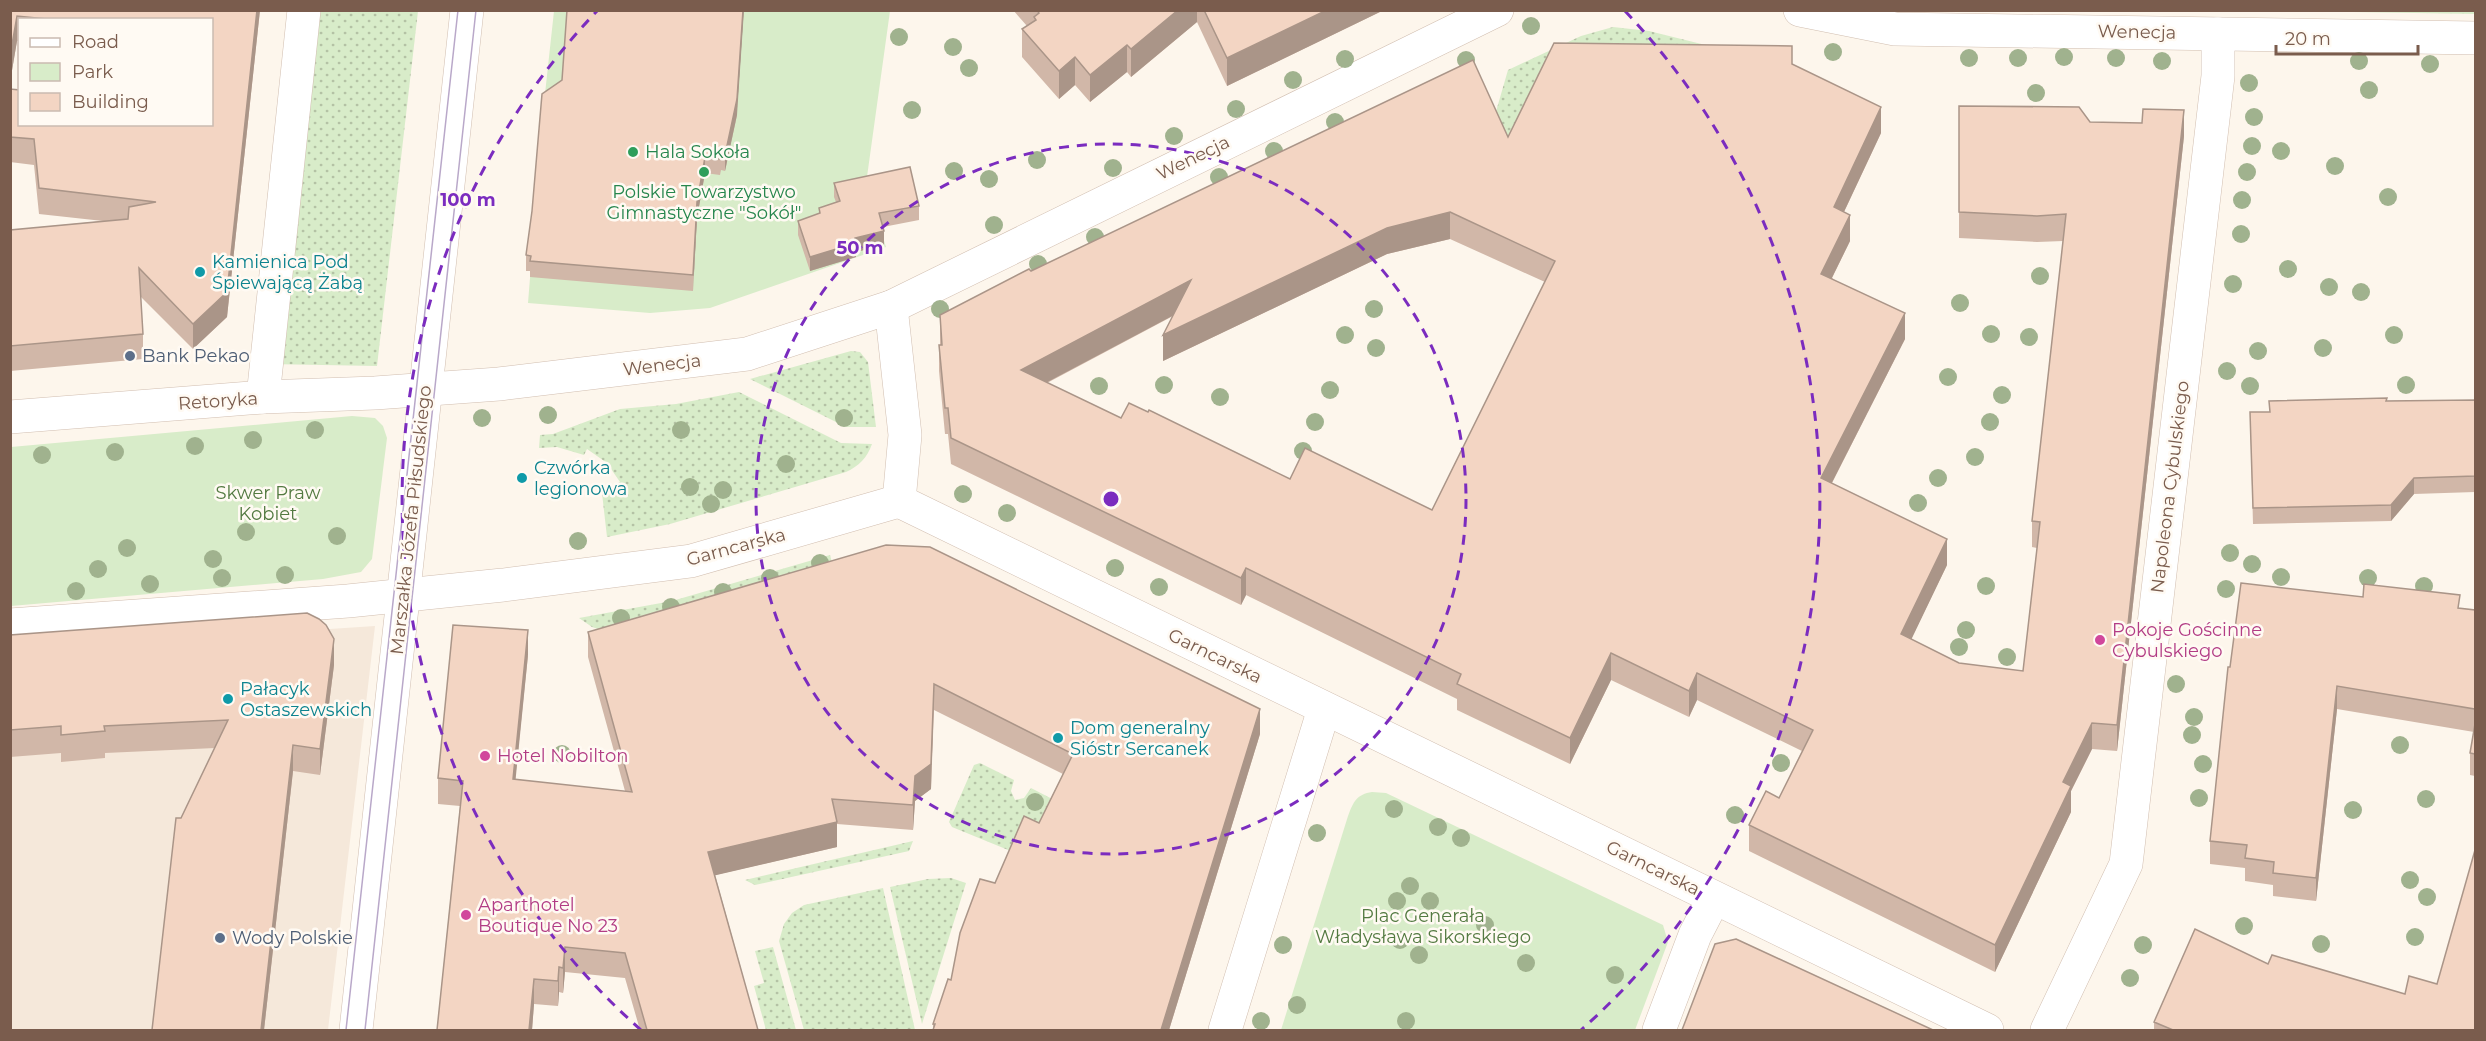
<svg xmlns="http://www.w3.org/2000/svg" width="2486" height="1041" font-family="Montserrat,sans-serif">
	<style>
		.residential { fill: #f5e8da }
		.grass { fill: url(#grass-dots) }
		.park { fill: #d8ecc9 }
		.lines { fill: none; stroke-linecap: round; stroke-linejoin: round }
		.minor-casing { stroke: #d1beb0; stroke-width: 34 }
		.minor { stroke: #fff; stroke-width: 33 }
		.tram { stroke: #b9a8c9; stroke-width: 1.5 }
		.tree { fill: #a0b28e }
		.wall { fill: #d1b7a8; fill-rule: evenodd }
		.shaded-wall { fill: #aa9588 }
		.building { fill: #f3d5c3; stroke: #aa9588; stroke-width: 1.5; fill-rule: evenodd }
		.ring { fill: none; stroke: #7b2cbf; stroke-width: 3; stroke-dasharray: 10 8 }
		.leisure-dot { fill: #2e9e5b; stroke: #fffaf3; stroke-width: 2 }
		.culture-dot { fill: #0f9aa8; stroke: #fffaf3; stroke-width: 2 }
		.service-dot { fill: #5c6f8a; stroke: #fffaf3; stroke-width: 2 }
		.hotel-dot { fill: #d1479c; stroke: #fffaf3; stroke-width: 2 }
		.labels { text-anchor: middle; stroke-width: 5; stroke-linejoin: round; paint-order: stroke }
		.street-label { font-size: 18px; fill: #7a5c4d; stroke: #fffaf3 }
		.leisure-label { font-size: 18px; fill: #27864d; stroke: #fffaf3; text-anchor: start }
		.culture-label { font-size: 18px; fill: #0d838f; stroke: #fffaf3; text-anchor: start }
		.service-label { font-size: 18px; fill: #4e5e75; stroke: #fffaf3; text-anchor: start }
		.park-label { font-size: 18px; fill: #537a41; stroke: #fffaf3 }
		.hotel-label { font-size: 18px; fill: #b23c85; stroke: #fffaf3; text-anchor: start }
		.centre { fill: #7b2cbf; stroke: #fffaf3; stroke-width: 3 }
		.ring-label { font-size: 18px; text-anchor: middle; font-weight: bold; fill: #7b2cbf; stroke: #fffaf3; stroke-width: 5; stroke-linejoin: round; paint-order: stroke }
	</style>
	<defs>
		<pattern id="grass-dots" width="8" height="8" patternUnits="userSpaceOnUse" patternTransform="scale(1.5)"><rect width="8" height="8" fill="#d8ecc9"/><path d="M2 2h.1M6 6h.1" fill="none" stroke="#b4c2a5" stroke-width="1.8" stroke-linecap="round"/></pattern>
	</defs>
	<rect width="100%" height="100%" fill="#fdf6ec"/>
	<polygon class="residential" points="375,626 328,1030 11,1030 11,650"/>
	<g class="grass">
		<polygon points="2475,10 2475,14 2291,11 2291,10"/>
		<polygon points="304,11 418,11 377,366 267,364"/>
		<polygon points="1613,27 1649,31 1766,60 1513,154 1486,146 1508,70 1581,36"/>
		<polygon points="851,351 860,352 868,362 876,427 846,427 750,379"/>
		<path d="M739,392L841,443L872,444C867,458 859,466 846,472L670,524L607,537L602,493L620,482L607,463L587,449L584,455L557,447L539,448L540,435L553,434L620,409L676,404Z"/>
		<polygon points="830,555 833,566 604,631 592,627 579,618 672,601"/>
		<polygon points="980,763 1014,780 1011,791 1015,800 1024,798 1031,788 1060,803 1018,854 952,827 949,822 974,765"/>
		<polygon points="913,841 909,851 755,885 745,880"/>
		<polygon points="951,878 966,883 922,1024 890,887 928,879"/>
		<polygon points="883,888 915,1030 804,1030 779,941 784,924 792,913 804,905"/>
		<polygon points="773,947 796,1030 766,1030 754,986 764,983 755,951"/>
	</g>
	<g class="park">
		<polygon points="554,11 890,11 866,184 886,247 710,308 650,313 528,303 544,103"/>
		<polygon points="352,416 375,418 383,426 387,438 372,559 361,572 323,579 11,606 11,447"/>
		<path d="M1372,792L1386,793L1663,925L1668,942L1635,1030H1281L1348,816C1353,802 1357,794 1372,792Z"/>
	</g>
	<g class="lines">
		<g class="minor-casing">
			<g id="minor">
				<polyline points="1800,10 1895,29 2476,38"/>
				<polyline points="891,307 905,435 899,501"/>
				<polyline points="263,397 304,10"/>
				<polyline points="10,417 263,397 375,393 499,384 747,354 891,307 1497,10"/>
				<polyline points="10,625 348,601 503,585 691,561 899,501 1987,1030"/>
				<polyline points="356,1030 467,10"/>
				<polyline points="1225,1030 1324,709"/>
				<polyline points="1659,1030 1695,935 1714,898"/>
				<polyline points="2047,1030 2126,864 2218,76 2218,34"/>
			</g>
		</g>
		<use href="#minor" class="minor"/>
		<g class="tram">
			<polyline points="346,1030 458,10"/>
			<polyline points="365,1030 476,10"/>
		</g>
	</g>
	<g class="tree">
		<circle cx="1531" cy="26" r="9"/>
		<circle cx="899" cy="37" r="9"/>
		<circle cx="953" cy="47" r="9"/>
		<circle cx="1833" cy="52" r="9"/>
		<circle cx="2064" cy="57" r="9"/>
		<circle cx="1969" cy="58" r="9"/>
		<circle cx="2018" cy="58" r="9"/>
		<circle cx="2116" cy="58" r="9"/>
		<circle cx="1345" cy="59" r="9"/>
		<circle cx="1466" cy="60" r="9"/>
		<circle cx="2162" cy="61" r="9"/>
		<circle cx="2359" cy="61" r="9"/>
		<circle cx="2430" cy="64" r="9"/>
		<circle cx="969" cy="68" r="9"/>
		<circle cx="1293" cy="80" r="9"/>
		<circle cx="2249" cy="83" r="9"/>
		<circle cx="2369" cy="90" r="9"/>
		<circle cx="2036" cy="93" r="9"/>
		<circle cx="1236" cy="109" r="9"/>
		<circle cx="912" cy="110" r="9"/>
		<circle cx="2254" cy="117" r="9"/>
		<circle cx="1335" cy="122" r="9"/>
		<circle cx="1174" cy="136" r="9"/>
		<circle cx="2252" cy="146" r="9"/>
		<circle cx="1274" cy="151" r="9"/>
		<circle cx="2281" cy="151" r="9"/>
		<circle cx="1037" cy="160" r="9"/>
		<circle cx="2335" cy="166" r="9"/>
		<circle cx="1113" cy="168" r="9"/>
		<circle cx="954" cy="171" r="9"/>
		<circle cx="2247" cy="172" r="9"/>
		<circle cx="1219" cy="177" r="9"/>
		<circle cx="989" cy="179" r="9"/>
		<circle cx="2388" cy="197" r="9"/>
		<circle cx="2242" cy="200" r="9"/>
		<circle cx="994" cy="225" r="9"/>
		<circle cx="2241" cy="234" r="9"/>
		<circle cx="1095" cy="237" r="9"/>
		<circle cx="1038" cy="264" r="9"/>
		<circle cx="2288" cy="269" r="9"/>
		<circle cx="2040" cy="276" r="9"/>
		<circle cx="2233" cy="284" r="9"/>
		<circle cx="2329" cy="287" r="9"/>
		<circle cx="2361" cy="292" r="9"/>
		<circle cx="1960" cy="303" r="9"/>
		<circle cx="940" cy="309" r="9"/>
		<circle cx="1374" cy="309" r="9"/>
		<circle cx="1991" cy="334" r="9"/>
		<circle cx="1345" cy="335" r="9"/>
		<circle cx="2394" cy="335" r="9"/>
		<circle cx="2029" cy="337" r="9"/>
		<circle cx="1376" cy="348" r="9"/>
		<circle cx="2323" cy="348" r="9"/>
		<circle cx="2258" cy="351" r="9"/>
		<circle cx="2227" cy="371" r="9"/>
		<circle cx="1948" cy="377" r="9"/>
		<circle cx="1164" cy="385" r="9"/>
		<circle cx="2406" cy="385" r="9"/>
		<circle cx="1099" cy="386" r="9"/>
		<circle cx="2250" cy="386" r="9"/>
		<circle cx="1330" cy="390" r="9"/>
		<circle cx="2002" cy="395" r="9"/>
		<circle cx="1220" cy="397" r="9"/>
		<circle cx="548" cy="415" r="9"/>
		<circle cx="482" cy="418" r="9"/>
		<circle cx="844" cy="418" r="9"/>
		<circle cx="1315" cy="422" r="9"/>
		<circle cx="1990" cy="422" r="9"/>
		<circle cx="315" cy="430" r="9"/>
		<circle cx="681" cy="430" r="9"/>
		<circle cx="253" cy="440" r="9"/>
		<circle cx="195" cy="446" r="9"/>
		<circle cx="1303" cy="451" r="9"/>
		<circle cx="115" cy="452" r="9"/>
		<circle cx="42" cy="455" r="9"/>
		<circle cx="1975" cy="457" r="9"/>
		<circle cx="786" cy="464" r="9"/>
		<circle cx="1938" cy="478" r="9"/>
		<circle cx="690" cy="487" r="9"/>
		<circle cx="723" cy="490" r="9"/>
		<circle cx="963" cy="494" r="9"/>
		<circle cx="1918" cy="503" r="9"/>
		<circle cx="711" cy="504" r="9"/>
		<circle cx="1007" cy="513" r="9"/>
		<circle cx="246" cy="532" r="9"/>
		<circle cx="337" cy="536" r="9"/>
		<circle cx="578" cy="541" r="9"/>
		<circle cx="127" cy="548" r="9"/>
		<circle cx="2230" cy="553" r="9"/>
		<circle cx="213" cy="559" r="9"/>
		<circle cx="820" cy="563" r="9"/>
		<circle cx="2252" cy="564" r="9"/>
		<circle cx="1115" cy="568" r="9"/>
		<circle cx="98" cy="569" r="9"/>
		<circle cx="285" cy="575" r="9"/>
		<circle cx="2281" cy="577" r="9"/>
		<circle cx="222" cy="578" r="9"/>
		<circle cx="770" cy="578" r="9"/>
		<circle cx="2368" cy="578" r="9"/>
		<circle cx="150" cy="584" r="9"/>
		<circle cx="1986" cy="586" r="9"/>
		<circle cx="2424" cy="586" r="9"/>
		<circle cx="1159" cy="587" r="9"/>
		<circle cx="2226" cy="589" r="9"/>
		<circle cx="76" cy="591" r="9"/>
		<circle cx="723" cy="592" r="9"/>
		<circle cx="671" cy="607" r="9"/>
		<circle cx="621" cy="618" r="9"/>
		<circle cx="1966" cy="630" r="9"/>
		<circle cx="1959" cy="647" r="9"/>
		<circle cx="2007" cy="657" r="9"/>
		<circle cx="2176" cy="684" r="9"/>
		<circle cx="2194" cy="717" r="9"/>
		<circle cx="2192" cy="735" r="9"/>
		<circle cx="2400" cy="745" r="9"/>
		<circle cx="562" cy="754" r="9"/>
		<circle cx="1781" cy="763" r="9"/>
		<circle cx="2203" cy="764" r="9"/>
		<circle cx="2199" cy="798" r="9"/>
		<circle cx="2426" cy="799" r="9"/>
		<circle cx="1035" cy="802" r="9"/>
		<circle cx="1394" cy="809" r="9"/>
		<circle cx="2353" cy="810" r="9"/>
		<circle cx="1735" cy="815" r="9"/>
		<circle cx="1438" cy="827" r="9"/>
		<circle cx="1317" cy="833" r="9"/>
		<circle cx="1461" cy="838" r="9"/>
		<circle cx="2410" cy="880" r="9"/>
		<circle cx="1410" cy="886" r="9"/>
		<circle cx="2427" cy="897" r="9"/>
		<circle cx="1397" cy="901" r="9"/>
		<circle cx="1430" cy="901" r="9"/>
		<circle cx="1485" cy="925" r="9"/>
		<circle cx="2244" cy="926" r="9"/>
		<circle cx="2415" cy="937" r="9"/>
		<circle cx="1400" cy="940" r="9"/>
		<circle cx="2321" cy="944" r="9"/>
		<circle cx="1283" cy="945" r="9"/>
		<circle cx="2143" cy="945" r="9"/>
		<circle cx="1419" cy="955" r="9"/>
		<circle cx="1526" cy="963" r="9"/>
		<circle cx="1615" cy="975" r="9"/>
		<circle cx="2130" cy="978" r="9"/>
		<circle cx="1297" cy="1005" r="9"/>
		<circle cx="1261" cy="1021" r="9"/>
		<circle cx="1406" cy="1021" r="9"/>
	</g>
	<g class="wall">
		<polygon points="10,10 260,10 227,317 193,349 140,296 143,334 143,359 10,371 10,230 103,221 39,214 34,165 10,162 10,89 212,124 212,20 20,20 20,41 17,41 10,82"/>
		<polygon points="1013,10 1384,10 1227,86 1197,22 1131,77 1127,72 1090,102 1075,85 1059,99 1022,57 1022,29 1027,26"/>
		<path d="M1792,64L1881,133L1844,212L1850,241L1832,278L1905,339L1832,483L1947,565L1911,639L1959,663L2023,671L2037,548L2032,547V521L2063,241L2037,242L1959,238V106L2090,122L2184,136L2117,751L2092,749L2071,791V812L1995,972L1749,851V825L1779,798L1802,751L1697,700L1689,717L1611,680L1570,764L1457,710V699L1246,595L1241,605L951,464L948,434H945L939,371V345H940V315L1031,271L1508,137ZM1450,239L1545,282L1432,510L1290,479L1121,418L1047,383L1173,316L1163,361L1387,254Z"/>
		<polygon points="737,115 725,171 721,170 720,175 705,173 697,218 693,291 530,277 530,271 526,271 526,255"/>
		<polygon points="834,183 919,206 919,220 883,227 884,245 856,252 856,257 810,271 798,235 798,221 819,214 819,208 836,202 834,197"/>
		<polygon points="2475,400 2475,492 2414,494 2391,521 2253,524 2250,412 2269,412 2387,401"/>
		<polygon points="2460,608 2475,610 2475,776 2470,775 2470,753 2474,732 2337,709 2316,901 2273,896 2273,885 2245,881 2245,868 2210,864 2210,841 2230,667"/>
		<polygon points="588,632 1260,734 1169,1030 933,1030 933,1024 995,883 1039,823 1063,774 934,710 931,789 915,801 913,830 837,824 837,847 715,875 758,1030 640,1030 625,978 565,972 563,993 559,992 558,1006 534,1004 532,1030 437,1030 460,806 438,804 438,778 528,655 515,780 625,791 588,657"/>
		<polygon points="10,635 334,665 320,775 293,771 264,1030 152,1030 181,818 215,748 105,753 105,758 61,762 61,753 10,757"/>
		<polygon points="2268,964 2405,994 2437,984 2475,1030 2154,1030 2154,1022"/>
	</g>
	<g class="shaded-wall">
		<polygon points="257,10 260,10 227,317 193,349 193,324"/>
		<polygon points="743,10 744,10 737,115 725,171 725,155"/>
		<polygon points="1178,10 1197,10 1197,22 1131,77 1131,49"/>
		<polygon points="1327,10 1384,10 1227,86 1227,58"/>
		<polygon points="17,16 17,41 10,82 10,56"/>
		<polygon points="1127,45 1127,72 1090,102 1090,75"/>
		<polygon points="1075,57 1075,85 1059,99 1059,71"/>
		<polygon points="1881,107 1881,133 1834,233 1834,207"/>
		<polygon points="2184,110 2184,136 2117,751 2117,725"/>
		<polygon points="705,157 705,173 697,218 693,291 697,202"/>
		<polygon points="1450,212 1450,239 1387,254 1163,361 1163,335 1387,228"/>
		<polygon points="1850,215 1850,241 1821,300 1821,274"/>
		<polygon points="884,231 884,245 856,252 856,257 810,271 810,257 855,238"/>
		<polygon points="1191,280 1191,306 1021,396 1021,370"/>
		<polygon points="1905,313 1905,339 1821,504 1821,478"/>
		<polygon points="2414,478 2414,494 2391,521 2391,505"/>
		<polygon points="1947,539 1947,565 1901,661 1901,634"/>
		<polygon points="1246,568 1246,595 1241,605 1241,578"/>
		<polygon points="528,630 528,655 513,805 513,779"/>
		<polygon points="334,639 334,665 320,775 320,749"/>
		<polygon points="1611,653 1611,680 1570,764 1570,738"/>
		<polygon points="1697,673 1697,700 1689,717 1689,691"/>
		<polygon points="934,684 931,789 915,801 913,830 913,805 915,776"/>
		<polygon points="2337,686 2337,709 2316,901 2316,878"/>
		<polygon points="1260,709 1260,734 1169,1030 1161,1030"/>
		<polygon points="2092,723 2092,749 2071,791 2071,812 1995,972 1995,945 2063,782"/>
		<polygon points="293,745 293,771 264,1030 261,1030"/>
		<polygon points="837,822 837,847 708,877 708,852"/>
		<polygon points="565,947 565,972 563,993 563,968"/>
		<polygon points="559,967 559,992 558,1006 558,981"/>
		<polygon points="534,979 534,1004 532,1030 529,1030"/>
	</g>
	<g class="building">
		<polygon points="10,10 257,10 227,292 193,324 139,268 143,334 10,346 10,230 128,219 129,207 156,202 39,188 34,139 10,137 10,89 20,90 20,124 212,124 212,20 57,20 17,16 10,56"/>
		<polygon points="567,10 743,10 737,99 725,155 721,154 720,159 705,157 697,202 693,275 530,261 531,256 526,255 532,211 542,94 562,80"/>
		<polygon points="1037,10 1178,10 1131,49 1127,45 1090,75 1075,57 1059,71 1022,29 1036,20 1034,17 1039,13"/>
		<polygon points="1204,10 1327,10 1227,58"/>
		<path d="M1554,43L1792,46V64L1881,107L1834,207L1850,215L1821,274L1905,313L1821,478L1947,539L1901,634L1959,663L2023,671L2040,522L2032,521L2066,214L2037,216L1959,212V106L2079,107L2090,122L2142,123L2143,109L2184,110L2117,725L2092,723L2063,782L2071,786L1995,945L1749,825L1766,791L1779,798L1813,730L1697,673L1689,691L1611,653L1570,738L1457,684L1461,674L1246,568L1241,578L951,438L948,408H945L939,345H942L940,315L1029,269L1031,271L1473,60L1508,137ZM1450,212L1555,261L1432,510L1305,448L1290,479L1149,410L1148,412L1129,403L1121,418L1021,370L1191,280L1163,335L1387,228Z"/>
		<polygon points="910,167 919,206 879,213 884,231 855,238 856,243 810,257 798,221 820,213 819,208 840,201 834,183"/>
		<polygon points="2387,398 2386,401 2475,400 2475,476 2414,478 2391,505 2253,508 2250,412 2270,412 2269,401"/>
		<polygon points="886,545 930,547 1260,709 1161,1030 933,1030 935,1024 933,1024 948,979 951,980 960,933 980,879 995,883 1024,816 1039,823 1073,754 934,684 931,764 915,776 913,805 832,799 837,822 708,852 758,1030 647,1030 625,953 565,947 563,968 559,967 558,981 534,979 529,1030 437,1030 463,781 438,778 453,625 528,630 513,779 632,792 588,632"/>
		<polygon points="2241,583 2363,597 2364,584 2460,595 2458,608 2475,610 2475,709 2337,686 2316,878 2273,873 2274,862 2245,858 2247,845 2210,841 2228,667 2230,667"/>
		<polygon points="307,613 319,619 326,625 334,639 320,749 293,745 261,1030 152,1030 176,818 181,818 228,720 104,726 105,731 61,735 61,726 10,730 10,635"/>
		<polygon points="2475,724 2475,754 2470,753"/>
		<polygon points="2475,850 2475,1030 2173,1030 2154,1022 2195,929 2268,964 2272,955 2405,994 2409,976 2437,984"/>
		<polygon points="1736,939 1933,1030 1682,1030 1715,944"/>
	</g>
	<g class="ring">
		<circle cx="1111" cy="499" r="355"/>
		<path d="M641 1030A709 709 0 0 1 597 11M1625 11A709 709 0 0 1 1581 1030"/>
	</g>
	<g class="leisure-dot">
		<circle cx="633" cy="152" r="6"/>
		<circle cx="704" cy="172" r="6"/>
	</g>
	<g class="culture-dot">
		<circle cx="200" cy="272" r="6"/>
		<circle cx="522" cy="478" r="6"/>
		<circle cx="228" cy="699" r="6"/>
		<circle cx="1058" cy="738" r="6"/>
	</g>
	<g class="service-dot">
		<circle cx="130" cy="356" r="6"/>
		<circle cx="220" cy="938" r="6"/>
	</g>
	<g class="hotel-dot">
		<circle cx="2100" cy="640" r="6"/>
		<circle cx="485" cy="756" r="6"/>
		<circle cx="466" cy="915" r="6"/>
	</g>
	<g class="labels">
		<g class="street-label">
			<text transform="translate(2137 32) rotate(1)" y="6">Wenecja</text>
			<text transform="translate(1193 158) rotate(-26)" y="6">Wenecja</text>
			<text transform="translate(662 365) rotate(-7)" y="6">Wenecja</text>
			<text transform="translate(218 401) rotate(-4)" y="6">Retoryka</text>
			<text transform="translate(2170 487) rotate(-83)" y="6">Napoleona Cybulskiego</text>
			<text transform="translate(411 520) rotate(-84)" y="6">Marszałka Józefa Piłsudskiego</text>
			<text transform="translate(736 547) rotate(-15)" y="6">Garncarska</text>
			<text transform="translate(1215 656) rotate(26)" y="6">Garncarska</text>
			<text transform="translate(1653 868) rotate(26)" y="6">Garncarska</text>
		</g>
		<g class="leisure-label">
			<text x="645" y="158">Hala Sokoła</text>
			<text x="704" y="198" text-anchor="middle">Polskie Towarzystwo<tspan x="704" dy="21">Gimnastyczne "Sokół"</tspan></text>
		</g>
		<g class="culture-label">
			<text x="212" y="268">Kamienica Pod<tspan x="212" dy="21">Śpiewającą Żabą</tspan></text>
			<text x="534" y="474">Czwórka<tspan x="534" dy="21">legionowa</tspan></text>
			<text x="240" y="695">Pałacyk<tspan x="240" dy="21">Ostaszewskich</tspan></text>
			<text x="1070" y="734">Dom generalny<tspan x="1070" dy="21">Sióstr Sercanek</tspan></text>
		</g>
		<g class="service-label">
			<text x="142" y="362">Bank Pekao</text>
			<text x="232" y="944">Wody Polskie</text>
		</g>
		<g class="park-label">
			<text x="268" y="499">Skwer Praw<tspan x="268" dy="21">Kobiet</tspan></text>
			<text x="1423" y="922">Plac Generała<tspan x="1423" dy="21">Władysława Sikorskiego</tspan></text>
		</g>
		<g class="hotel-label">
			<text x="2112" y="636">Pokoje Gościnne<tspan x="2112" dy="21">Cybulskiego</tspan></text>
			<text x="497" y="762">Hotel Nobilton</text>
			<text x="478" y="911">Aparthotel<tspan x="478" dy="21">Boutique No 23</tspan></text>
		</g>
	</g>
	<circle cx="1111" cy="499" r="9" class="centre"/>
	<g class="ring-label">
		<text x="468" y="206">100 m</text>
		<text x="860" y="254">50 m</text>
	</g>
	<rect width="2486" height="1041" fill="none" stroke="#7a5c4d" stroke-width="24"/>
	<rect x="18" y="18" width="195" height="108" fill="#fffaf3" stroke="#cabbb1" stroke-width="1.5"/>
	<rect x="30" y="38" width="30" height="9" fill="#ffffff" stroke="#cabbb1" stroke-width="1.5"/>
	<text x="72" y="48" font-size="18" fill="#7a5c4d">Road</text>
	<rect x="30" y="63" width="30" height="18" fill="#d8ecc9" stroke="#cabbb1" stroke-width="1.5"/>
	<text x="72" y="78" font-size="18" fill="#7a5c4d">Park</text>
	<rect x="30" y="93" width="30" height="18" fill="#f3d5c3" stroke="#cabbb1" stroke-width="1.5"/>
	<text x="72" y="108" font-size="18" fill="#7a5c4d">Building</text>
	<path d="M2276 45v9h142v-9" fill="none" stroke="#7a5c4d" stroke-width="3"/>
	<text x="2285" y="45" font-size="18" fill="#7a5c4d" stroke="#fffaf3" stroke-width="4.5" paint-order="stroke">20 m</text>
</svg>
